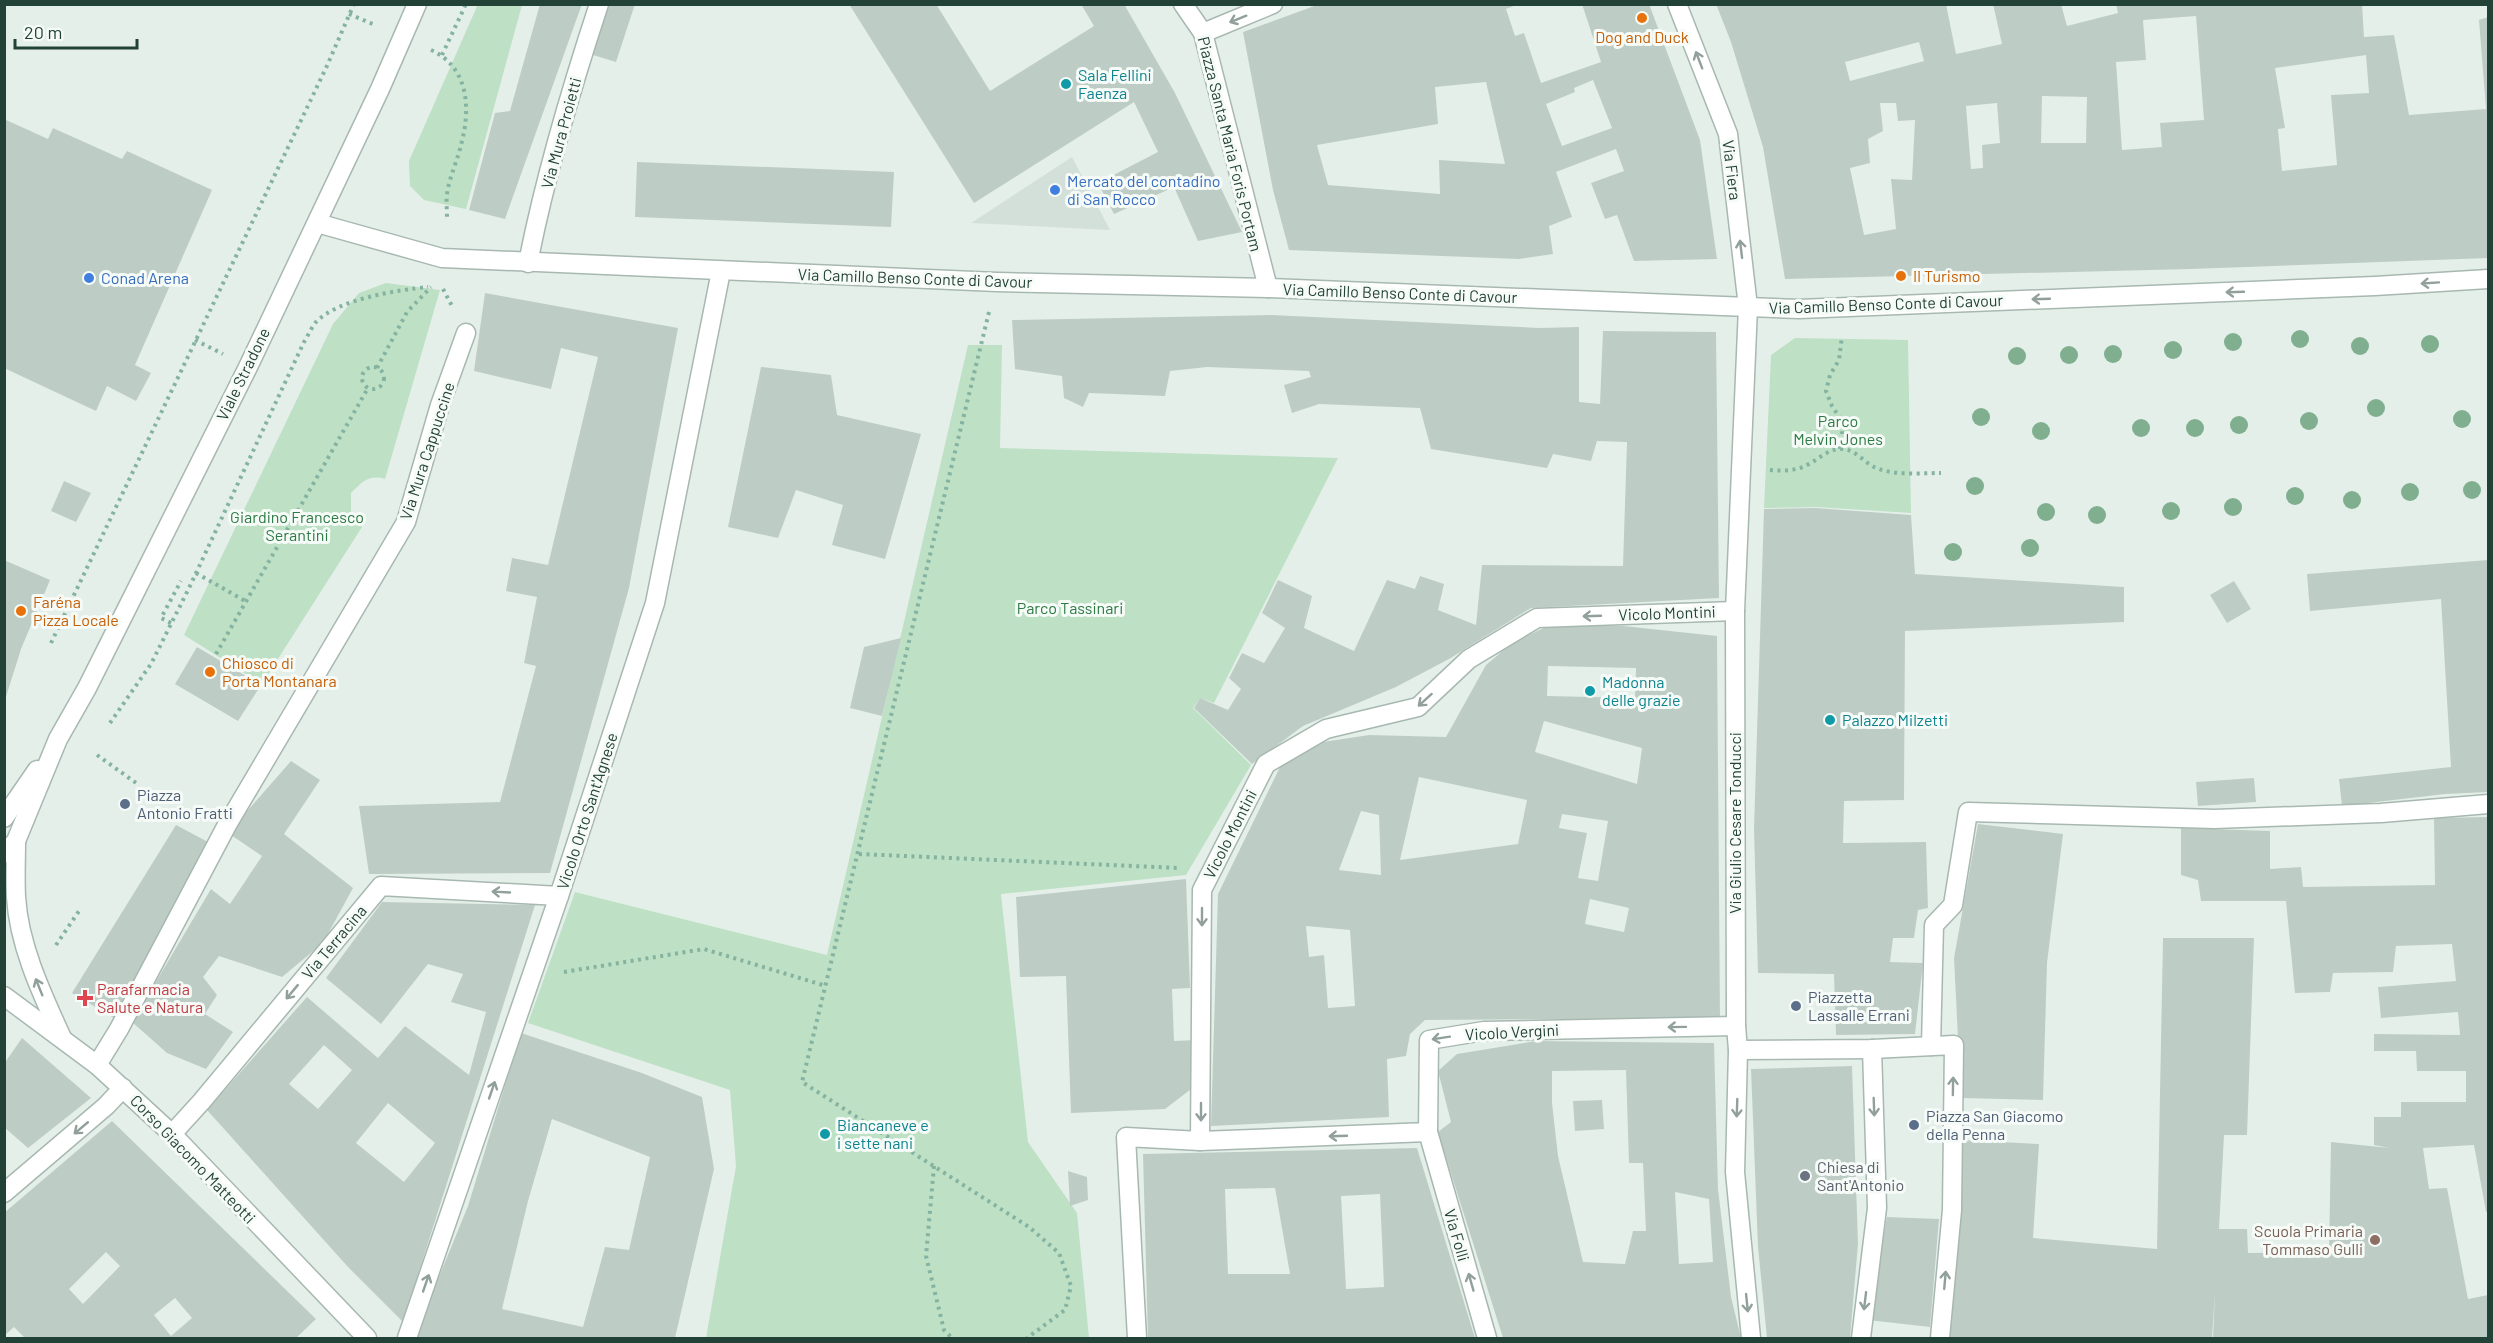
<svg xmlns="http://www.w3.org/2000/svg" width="2493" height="1343" font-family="Barlow,sans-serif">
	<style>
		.built { fill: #d3dfd9 }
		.green { fill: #bee0c4 }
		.building { fill: #bdcdc5; fill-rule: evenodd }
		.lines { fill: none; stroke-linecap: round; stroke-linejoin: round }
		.minor-casing { stroke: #a7b8b1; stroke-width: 21 }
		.path { stroke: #85b3a1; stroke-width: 4; stroke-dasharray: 3 4.5; stroke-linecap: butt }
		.minor { stroke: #fff; stroke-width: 18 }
		.tree { fill: #7faf8f }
		.oneway { stroke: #91a09b }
		.food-dot { fill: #e8710a; stroke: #f6fbf8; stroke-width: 2 }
		.culture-dot { fill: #0f9aa8; stroke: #f6fbf8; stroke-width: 2 }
		.shop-dot { fill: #3f7fe0; stroke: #f6fbf8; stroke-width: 2 }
		.service-dot { fill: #5c6f8a; stroke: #f6fbf8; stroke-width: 2 }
		.health-dot { fill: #e0444e; stroke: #f6fbf8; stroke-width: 2 }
		.worship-dot { fill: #6b7280; stroke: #f6fbf8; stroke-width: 2 }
		.education-dot { fill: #8d6e63; stroke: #f6fbf8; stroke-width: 2 }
		.labels { text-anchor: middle; stroke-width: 6; stroke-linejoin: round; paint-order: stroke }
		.food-label { font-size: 16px; fill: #c56008; stroke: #f6fbf8; text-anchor: start }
		.culture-label { font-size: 16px; fill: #0d838f; stroke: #f6fbf8; text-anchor: start }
		.street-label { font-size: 16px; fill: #234237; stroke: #f6fbf8 }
		.shop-label { font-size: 16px; fill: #366cbe; stroke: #f6fbf8; text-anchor: start }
		.park-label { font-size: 16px; fill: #2c7a44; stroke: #f6fbf8 }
		.service-label { font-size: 16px; fill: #4e5e75; stroke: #f6fbf8; text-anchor: start }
		.health-label { font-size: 16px; fill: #be3a42; stroke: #f6fbf8; text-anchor: start }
		.worship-label { font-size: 16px; fill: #5b616d; stroke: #f6fbf8; text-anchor: start }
		.education-label { font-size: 16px; fill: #785e54; stroke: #f6fbf8; text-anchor: end }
	</style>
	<rect width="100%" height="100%" fill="#e5efea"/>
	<polygon class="built" points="1072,157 1110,230 971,223"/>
	<g class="green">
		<polygon points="478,4 522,5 466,209 424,200 410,186 409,161"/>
		<path d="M386,283L440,290L385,479C369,474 362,482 351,493V511L362,527L262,684L184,635L333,324L359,293Z"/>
		<polygon points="1795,338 1908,340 1911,513 1816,507 1764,508 1771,355"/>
		<polygon points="968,345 1002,345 1000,448 1338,458 1214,703 1200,698 1193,708 1251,765 1186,875 1001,894 1028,1142 1077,1213 1089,1338 706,1338 736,1166 730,1090 528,1023 575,892 827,955"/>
	</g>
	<g class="building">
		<polygon points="540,4 582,4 505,219 469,210 495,113 510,111"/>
		<polygon points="609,4 635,4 616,62 593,55"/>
		<polygon points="849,4 936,4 990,91 1094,26 1081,4 1124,4 1175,93 1242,232 1198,241 1174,187 1114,214 1098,183 1158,152 1134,102 974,203"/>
		<path d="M1519,4L1506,9L1515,36L1524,33L1541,83L1601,62L1582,4H1649L1700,140L1717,259L1634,261L1617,215L1605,219L1591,183L1624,171L1616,149L1556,172L1572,217L1549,226L1553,254L1519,259L1289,250L1273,190L1243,32L1317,5ZM1593,80L1612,128L1562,146L1546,104L1575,92L1574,88ZM1486,82L1505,164L1439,160L1440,194L1328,185L1317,145L1438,124L1435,87Z"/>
		<path d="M1716,4H1946L1956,54L2002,44L1993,4H2061L2067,26L2118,13L2116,4H2362L2364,37L2394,35L2409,115L2486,109L2479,20L2488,17V258L2191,269L1785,279L1763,147L1731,42ZM2196,16L2204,120L2160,123L2162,147L2122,150L2116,62L2146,60L2143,20ZM1919,42L1924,61L1850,81L1845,62ZM2366,55L2369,93L2331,95L2337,165L2282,171L2278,129L2285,128L2275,68ZM2042,96L2087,97L2086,143H2041ZM1880,103H1896L1898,121L1915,120L1912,180L1891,179L1896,229L1864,235L1850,168L1870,163L1868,139L1883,131ZM1997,103L2000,143L1982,145L1983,168L1971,169L1966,106Z"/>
		<polygon points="4,119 48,139 53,128 122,159 127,151 212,190 135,365 151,373 136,401 107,386 96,411 4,368"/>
		<polygon points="637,162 894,172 891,227 635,217"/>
		<polygon points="485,293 678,328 629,588 550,873 369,874 359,806 500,802 536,666 524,663 537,597 506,591 512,558 548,565 598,357 561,348 551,389 474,371"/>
		<polygon points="1272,315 1540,328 1579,327 1579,402 1600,404 1603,331 1716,332 1719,598 1531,608 1449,659 1396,687 1303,726 1252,764 1194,708 1200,698 1228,710 1241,689 1229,678 1242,653 1264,663 1285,628 1262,613 1278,580 1312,596 1304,628 1354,651 1387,580 1415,589 1420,576 1444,584 1438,610 1476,625 1482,565 1623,566 1627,442 1597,441 1591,461 1553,454 1547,468 1431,449 1420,408 1319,404 1292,413 1284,385 1311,377 1309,371 1207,367 1170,371 1165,396 1089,393 1083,407 1064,398 1062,376 1015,369 1012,320"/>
		<polygon points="761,367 831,375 837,415 921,434 885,559 832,545 843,505 796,490 778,538 728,527"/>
		<polygon points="64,481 91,493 76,522 51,511"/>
		<polygon points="1815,508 1911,515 1915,574 2124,587 2124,622 1905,631 1904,800 1844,801 1843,843 1926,842 1928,908 1918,910 1914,938 1893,938 1890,962 1923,963 1915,1034 1836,1035 1834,974 1758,973 1754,829 1764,509"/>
		<polygon points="4,560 50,580 21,649 5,700"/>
		<polygon points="2488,560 2488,792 2445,794 2342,806 2339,779 2451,767 2441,599 2310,611 2307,574"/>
		<polygon points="2234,581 2251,609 2227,623 2210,595"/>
		<path d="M1550,625L1623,626L1717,636L1720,1018L1425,1020L1410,1034L1406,1056L1387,1059L1389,1117L1211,1126L1218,894L1283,761L1323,742L1369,735L1446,737L1486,665L1512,643ZM1548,666L1636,668L1635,698L1547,696ZM1544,721L1642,748L1637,784L1535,752ZM1419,777L1527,800L1518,844L1400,860ZM1361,811L1379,815L1381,875L1339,870ZM1562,814L1608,821L1598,881L1578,878L1587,833L1559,828ZM1590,899L1629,908L1624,932L1585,924ZM1306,926L1350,930L1355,1006L1328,1008L1324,955L1309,957Z"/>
		<polygon points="901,638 882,716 850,708 864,647"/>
		<polygon points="197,647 261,685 238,721 175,684"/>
		<polygon points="291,761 320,780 284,834 353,888 323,943 282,977 219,956 203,977 217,995 205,1014 233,1032 206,1069 167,1053 132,1022 211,889 230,904 262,856 228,833"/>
		<polygon points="2254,778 2256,802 2198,806 2196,782"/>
		<polygon points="2488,817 2488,1212 2486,1212 2474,1145 2423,1148 2429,1189 2447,1188 2468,1299 2488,1295 2488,1338 2213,1338 2215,1292 2212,1338 1950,1338 1961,1140 2039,1144 2033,1238 2157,1249 2163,938 2254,938 2247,1135 2224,1135 2219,1229 2247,1229 2248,1253 2329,1252 2331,1142 2389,1148 2374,1145 2374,1117 2401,1117 2401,1102 2466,1102 2466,1071 2417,1071 2416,1051 2374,1051 2374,1034 2460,1035 2458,1012 2381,1018 2378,987 2456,981 2452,944 2396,946 2393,972 2333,973 2330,992 2295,993 2286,901 2201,901 2198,880 2181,875 2181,828 2270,831 2270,869 2301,867 2303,887 2435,885 2434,818"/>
		<polygon points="1978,824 2063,834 2047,963 2043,1100 1961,1098 1954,958"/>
		<polygon points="176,825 210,843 114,1018 72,993"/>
		<polygon points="1186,879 1190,988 1172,989 1174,1041 1198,1040 1199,1083 1165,1109 1071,1113 1066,976 1020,977 1016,897"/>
		<path d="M382,902L535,905L403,1322L348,1267L207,1110L307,997L378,1058L405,1026L469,1075L486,1012L451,1002L463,974L428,964L381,1024L326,978ZM324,1045L352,1070L318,1109L289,1084ZM388,1103L435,1143L404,1182L356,1143Z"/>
		<path d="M521,1033L642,1073L702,1097L714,1169L675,1338H414L468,1206ZM552,1119L650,1157L629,1250L605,1247L583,1327L502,1309L528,1201Z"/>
		<polygon points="22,1038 91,1098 28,1148 4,1127 4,1064"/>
		<path d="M1536,1041L1714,1043L1718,1189L1731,1297L1741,1338H1503L1438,1132L1451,1122L1438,1071L1457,1054ZM1626,1070L1629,1163H1643L1646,1231H1633L1625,1264L1583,1262L1558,1156L1552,1103V1071ZM1675,1192L1709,1199L1713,1262L1679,1264Z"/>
		<polygon points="1852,1066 1858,1244 1850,1338 1767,1338 1758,1247 1751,1069"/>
		<polygon points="1602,1100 1604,1129 1575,1131 1573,1101"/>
		<path d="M112,1121L316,1319L296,1338H25L14,1327L4,1336V1213ZM106,1252L120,1266L83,1304L69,1289ZM175,1298L192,1318L171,1336L154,1315Z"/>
		<path d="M1417,1148L1475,1338H1148L1143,1154ZM1275,1188L1290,1274H1228L1225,1189ZM1380,1194L1384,1287L1346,1289L1341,1196Z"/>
		<polygon points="1068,1171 1087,1177 1088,1200 1070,1206"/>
		<polygon points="1887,1217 1939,1219 1930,1327 1868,1320"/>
	</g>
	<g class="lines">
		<g class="minor-casing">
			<g id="minor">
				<polyline points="1183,4 1203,33 1268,288"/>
				<polyline points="1677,4 1728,134 1748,307 1735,611 1736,1026 1738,1050 1735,1172 1751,1338"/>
				<polyline points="1203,33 1273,4"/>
				<polyline points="317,223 442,258 997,282 1268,288 1799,309 2375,286 2488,279"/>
				<path d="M528,263C545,176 571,89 599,4"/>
				<polyline points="4,818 37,770"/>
				<path d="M16,841C16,859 15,878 16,897C19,946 42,994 62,1038"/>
				<polyline points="4,854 16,841 58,739 87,688 248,367 380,89 417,4"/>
				<polyline points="4,996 97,1065 172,1134 367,1338"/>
				<polyline points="1931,1046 1934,925 1953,905 1968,812 2215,819 2381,813 2488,804"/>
				<polyline points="1738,1050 1872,1049 1954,1045 1952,1210 1940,1338"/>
				<polyline points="97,1065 119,1029 227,825 406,522 440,405 466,333"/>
				<polyline points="1428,1132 1487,1338"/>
				<polyline points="172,1134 202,1101 381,886 559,896"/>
				<polyline points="1200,1141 1428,1132 1429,1040 1484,1031 1736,1026"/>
				<polyline points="4,1193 106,1106 123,1088"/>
				<polyline points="407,1338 559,896 655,603 721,271"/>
				<polyline points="1137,1338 1126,1137 1200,1141 1202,890 1266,764 1326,729 1418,707 1469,659 1537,618 1735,611"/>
				<polyline points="1861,1338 1877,1208 1872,1049"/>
			</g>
		</g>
		<g class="path">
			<polyline points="349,14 375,25"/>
			<path d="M431,50C469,67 471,109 461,145C457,162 449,178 447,194C446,202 447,210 447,217"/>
			<polyline points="442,55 466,4"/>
			<polyline points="443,289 452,306"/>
			<polyline points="989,312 802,1082 1029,1227 1059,1253 1071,1286 1065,1310 1027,1338"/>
			<polyline points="195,340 223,354"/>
			<circle cx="373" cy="378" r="11"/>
			<polyline points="377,368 407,312 431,287"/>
			<polyline points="1840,449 1842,433 1840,418 1832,406 1826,391 1830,375 1839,360 1842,336"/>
			<path d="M1770,470C1782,471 1796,471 1807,465C1818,460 1826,450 1840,449C1855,448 1864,463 1876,468C1897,476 1920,473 1941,473"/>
			<polyline points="196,573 247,602"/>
			<polyline points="171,623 161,618 181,581"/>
			<polyline points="51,643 326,68 354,4"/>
			<polyline points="216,654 368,388"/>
			<path d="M110,723L151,664L190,586L304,342C308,336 311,328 316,322C338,299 398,290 428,287"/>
			<polyline points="97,755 136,783"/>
			<polyline points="859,854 1179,868"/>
			<polyline points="56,945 79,911"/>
			<polyline points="564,972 704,949 826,986"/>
			<polyline points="934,1166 926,1256 944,1330 952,1338"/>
		</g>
		<use href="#minor" class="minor"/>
	</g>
	<g class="tree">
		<circle cx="2300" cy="339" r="9"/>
		<circle cx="2233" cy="342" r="9"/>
		<circle cx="2430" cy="344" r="9"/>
		<circle cx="2360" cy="346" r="9"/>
		<circle cx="2173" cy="350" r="9"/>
		<circle cx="2113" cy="354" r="9"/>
		<circle cx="2069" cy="355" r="9"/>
		<circle cx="2017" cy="356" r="9"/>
		<circle cx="2376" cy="408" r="9"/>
		<circle cx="1981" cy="417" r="9"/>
		<circle cx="2462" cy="419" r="9"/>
		<circle cx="2309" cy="421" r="9"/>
		<circle cx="2239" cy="425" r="9"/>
		<circle cx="2141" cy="428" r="9"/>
		<circle cx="2195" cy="428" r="9"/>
		<circle cx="2041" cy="431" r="9"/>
		<circle cx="1975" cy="486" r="9"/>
		<circle cx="2472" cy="490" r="9"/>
		<circle cx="2410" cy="492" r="9"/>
		<circle cx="2295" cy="496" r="9"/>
		<circle cx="2352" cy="500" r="9"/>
		<circle cx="2233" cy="507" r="9"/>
		<circle cx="2171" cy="511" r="9"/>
		<circle cx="2046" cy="512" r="9"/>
		<circle cx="2097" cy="515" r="9"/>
		<circle cx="2030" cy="548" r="9"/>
		<circle cx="1953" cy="552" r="9"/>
	</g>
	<defs><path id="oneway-shaft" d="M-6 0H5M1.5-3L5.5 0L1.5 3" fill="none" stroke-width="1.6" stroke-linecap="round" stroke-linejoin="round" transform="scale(1.5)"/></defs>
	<g class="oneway">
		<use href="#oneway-shaft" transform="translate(1238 19) rotate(158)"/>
		<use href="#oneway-shaft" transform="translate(1699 60) rotate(-111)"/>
		<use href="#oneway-shaft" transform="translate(1741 249) rotate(-97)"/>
		<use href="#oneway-shaft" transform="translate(2430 283) rotate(176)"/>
		<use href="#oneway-shaft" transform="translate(2235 292) rotate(178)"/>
		<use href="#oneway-shaft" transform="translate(2041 299) rotate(178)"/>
		<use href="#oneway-shaft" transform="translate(1592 616) rotate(178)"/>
		<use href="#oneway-shaft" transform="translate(1425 700) rotate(138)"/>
		<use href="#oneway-shaft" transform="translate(501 892) rotate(-177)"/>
		<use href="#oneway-shaft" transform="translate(1202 917) rotate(90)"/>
		<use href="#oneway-shaft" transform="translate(39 987) rotate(-112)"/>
		<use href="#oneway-shaft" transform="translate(292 992) rotate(130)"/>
		<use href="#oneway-shaft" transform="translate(1677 1027) rotate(179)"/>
		<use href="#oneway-shaft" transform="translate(1441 1038) rotate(171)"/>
		<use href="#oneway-shaft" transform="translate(1953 1086) rotate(-89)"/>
		<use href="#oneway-shaft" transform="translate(492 1090) rotate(-71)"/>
		<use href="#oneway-shaft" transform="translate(1874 1107) rotate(88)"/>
		<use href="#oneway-shaft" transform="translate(1737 1108) rotate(92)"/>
		<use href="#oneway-shaft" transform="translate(1201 1112) rotate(90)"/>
		<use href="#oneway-shaft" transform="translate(81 1128) rotate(140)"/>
		<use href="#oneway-shaft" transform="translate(1338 1136) rotate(178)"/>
		<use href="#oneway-shaft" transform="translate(1945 1280) rotate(-85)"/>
		<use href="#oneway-shaft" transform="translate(1471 1282) rotate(-106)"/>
		<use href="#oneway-shaft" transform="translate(426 1283) rotate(-71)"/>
		<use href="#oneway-shaft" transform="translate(1865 1301) rotate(97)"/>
		<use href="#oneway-shaft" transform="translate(1747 1303) rotate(84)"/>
	</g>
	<g class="food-dot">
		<circle cx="1642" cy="18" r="6"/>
		<circle cx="1901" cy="276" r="6"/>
		<circle cx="21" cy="611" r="6"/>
		<circle cx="210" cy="672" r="6"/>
	</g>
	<g class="culture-dot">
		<circle cx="1066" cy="84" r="6"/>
		<circle cx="1590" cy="691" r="6"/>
		<circle cx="1830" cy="720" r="6"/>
		<circle cx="825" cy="1134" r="6"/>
	</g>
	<g class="shop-dot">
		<circle cx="1055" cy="190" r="6"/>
		<circle cx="89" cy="278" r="6"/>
	</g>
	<g class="service-dot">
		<circle cx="125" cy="804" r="6"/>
		<circle cx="1796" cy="1006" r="6"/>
		<circle cx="1914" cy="1125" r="6"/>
	</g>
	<path class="health-dot" d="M82 989h6v6h6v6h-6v6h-6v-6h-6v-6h6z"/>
	<circle class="worship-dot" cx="1805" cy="1176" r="6"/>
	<circle class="education-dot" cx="2375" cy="1240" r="6"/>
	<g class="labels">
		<g class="food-label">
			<text x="1642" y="43" text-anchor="middle">Dog and Duck</text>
			<text x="1913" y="282">Il Turismo</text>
			<text x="33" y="608">Faréna<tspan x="33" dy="18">Pizza Locale</tspan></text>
			<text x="222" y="669">Chiosco di<tspan x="222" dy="18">Porta Montanara</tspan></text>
		</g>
		<g class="culture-label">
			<text x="1078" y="81">Sala Fellini<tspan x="1078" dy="18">Faenza</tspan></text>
			<text x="1602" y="688">Madonna<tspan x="1602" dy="18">delle grazie</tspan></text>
			<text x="1842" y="726">Palazzo Milzetti</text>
			<text x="837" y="1131">Biancaneve e<tspan x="837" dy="18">i sette nani</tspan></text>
		</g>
		<g class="street-label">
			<text transform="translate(561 133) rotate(-75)" y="6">Via Mura Proietti</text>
			<text transform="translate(1230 144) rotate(76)" y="6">Piazza Santa Maria Foris Portam</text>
			<text transform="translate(1732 170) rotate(83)" y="6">Via Fiera</text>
			<text transform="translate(915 278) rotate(2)" y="6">Via Camillo Benso Conte di Cavour</text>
			<text transform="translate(1400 293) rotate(2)" y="6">Via Camillo Benso Conte di Cavour</text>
			<text transform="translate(1886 304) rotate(-2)" y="6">Via Camillo Benso Conte di Cavour</text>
			<text transform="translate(243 374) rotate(-64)" y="6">Viale Stradone</text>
			<text transform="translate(427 451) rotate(-72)" y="6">Via Mura Cappuccine</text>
			<text transform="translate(1667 613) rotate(-2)" y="6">Vicolo Montini</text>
			<text transform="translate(587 811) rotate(-72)" y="6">Vicolo Orto Sant'Agnese</text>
			<text transform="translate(1735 823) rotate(-90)" y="6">Via Giulio Cesare Tonducci</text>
			<text transform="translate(1230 834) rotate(-63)" y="6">Vicolo Montini</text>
			<text transform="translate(334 942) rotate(-50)" y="6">Via Terracina</text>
			<text transform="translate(1512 1032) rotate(-3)" y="6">Vicolo Vergini</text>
			<text transform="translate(193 1159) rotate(46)" y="6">Corso Giacomo Matteotti</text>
			<text transform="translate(1457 1235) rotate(74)" y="6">Via Folli</text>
		</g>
		<g class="shop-label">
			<text x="1067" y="187">Mercato del contadino<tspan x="1067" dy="18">di San Rocco</tspan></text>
			<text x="101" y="284">Conad Arena</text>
		</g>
		<g class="park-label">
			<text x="1838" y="427">Parco<tspan x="1838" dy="18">Melvin Jones</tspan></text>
			<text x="297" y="523">Giardino Francesco<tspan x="297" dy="18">Serantini</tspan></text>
			<text x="1070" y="614">Parco Tassinari</text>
		</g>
		<g class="service-label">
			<text x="137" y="801">Piazza<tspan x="137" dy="18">Antonio Fratti</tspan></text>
			<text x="1808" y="1003">Piazzetta<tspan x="1808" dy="18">Lassalle Errani</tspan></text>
			<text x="1926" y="1122">Piazza San Giacomo<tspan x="1926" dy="18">della Penna</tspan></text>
		</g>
		<g class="health-label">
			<text x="97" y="995">Parafarmacia<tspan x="97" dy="18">Salute e Natura</tspan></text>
		</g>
		<g class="worship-label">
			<text x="1817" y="1173">Chiesa di<tspan x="1817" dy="18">Sant'Antonio</tspan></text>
		</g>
		<g class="education-label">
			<text x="2363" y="1237">Scuola Primaria<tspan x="2363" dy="18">Tommaso Gulli</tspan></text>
		</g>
	</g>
	<rect width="2493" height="1343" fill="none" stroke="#234237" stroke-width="12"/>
	<path d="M15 39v9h122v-9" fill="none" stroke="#234237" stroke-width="3"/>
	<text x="24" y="39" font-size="18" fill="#234237" stroke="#f6fbf8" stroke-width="4.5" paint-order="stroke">20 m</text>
</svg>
